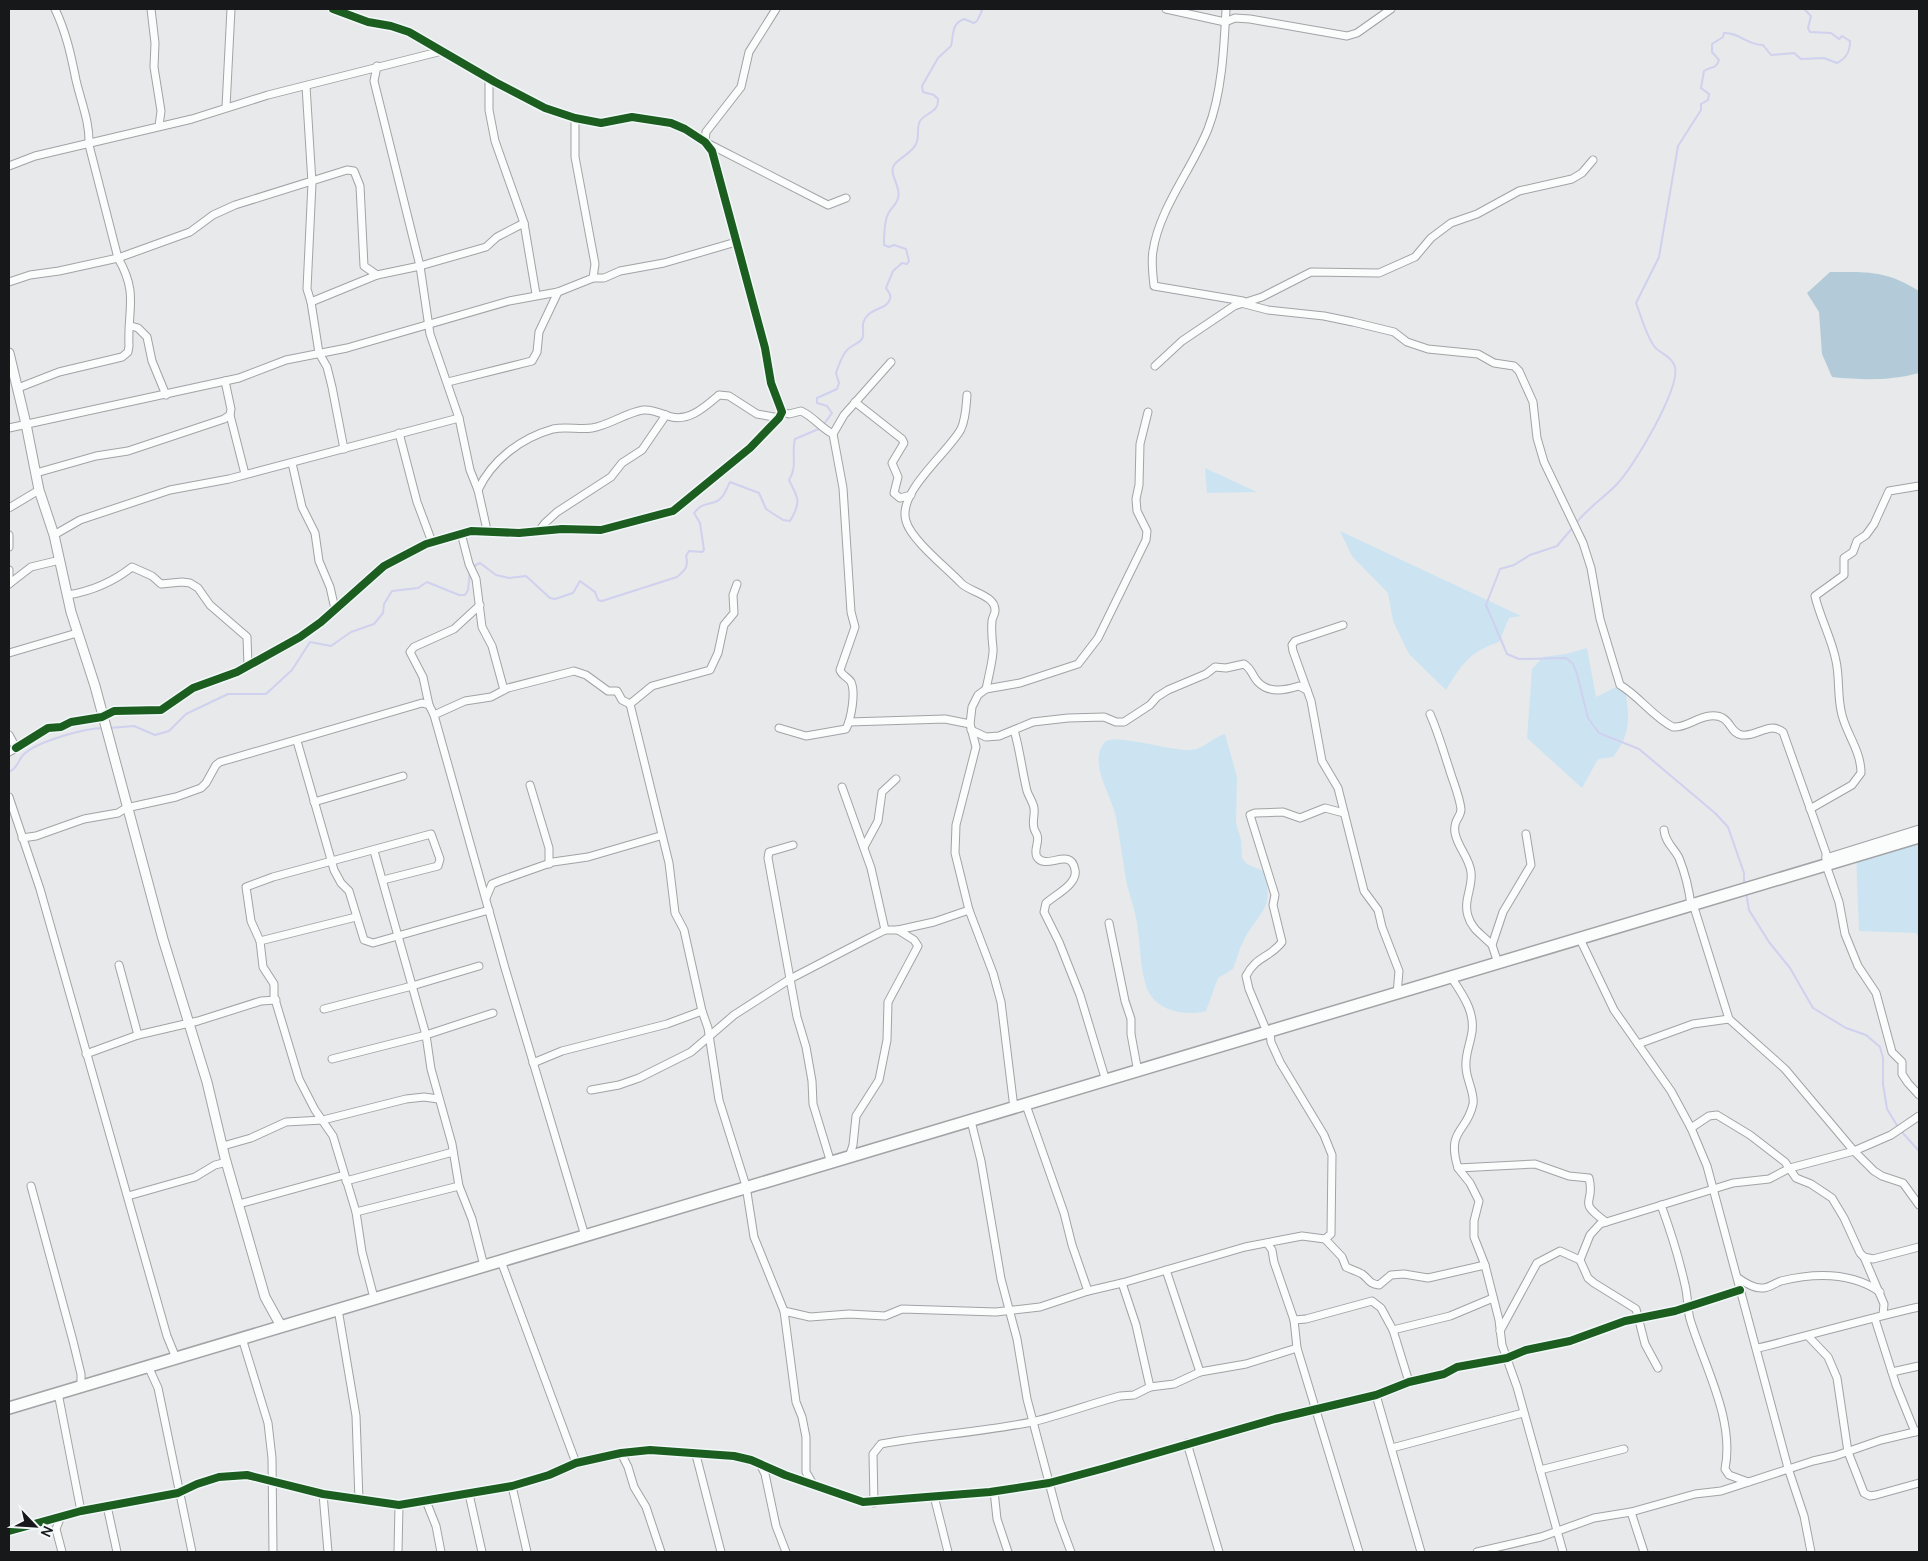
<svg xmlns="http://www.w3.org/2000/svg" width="1928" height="1561" font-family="Manrope,sans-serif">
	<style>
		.green { fill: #cce4f2 }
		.forest { fill: #b3cbd8 }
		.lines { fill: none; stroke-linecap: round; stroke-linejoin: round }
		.stream { stroke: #cfd1ee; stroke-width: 2 }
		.minor-casing { stroke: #a1a3a5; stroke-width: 9 }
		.tertiary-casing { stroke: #a1a3a5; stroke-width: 11 }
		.primary-casing { stroke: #a1a3a5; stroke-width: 14 }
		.minor { stroke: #fbfcfc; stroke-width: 7 }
		.tertiary { stroke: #fbfcfc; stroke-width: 9 }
		.primary { stroke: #fbfcfc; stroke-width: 11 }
		.cycleway-casing { stroke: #f3f8fa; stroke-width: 11 }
		.cycleway { stroke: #1b5e20; stroke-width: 8 }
	</style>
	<rect width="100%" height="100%" fill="#e7e9eb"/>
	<g class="green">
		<polygon points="1205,468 1257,492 1207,493"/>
		<path d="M1340,531L1521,616L1509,618L1499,642C1469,652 1462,664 1446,690L1409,654L1393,621L1388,593L1352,556Z"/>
		<path d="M1587,648L1596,697L1624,683C1629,712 1633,732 1613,757L1598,759L1582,788L1527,738L1532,669L1543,657L1566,654Z"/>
		<path d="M1225,734L1237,777L1236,823L1241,840L1242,858L1247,864L1263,871C1275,906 1262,909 1246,936C1240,946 1237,959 1233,969L1218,978L1206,1011C1188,1016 1162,1012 1151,996C1139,978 1141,940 1136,918C1134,907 1130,896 1127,885C1123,863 1120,840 1116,817C1112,796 1087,762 1105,742C1114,733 1174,752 1191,750C1204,749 1213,737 1225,734Z"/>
		<polygon points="1919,834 1919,938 1916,933 1859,931 1856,854"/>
	</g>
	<path class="forest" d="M1830,272C1867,272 1886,270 1919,291V373C1889,381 1862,380 1832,377L1822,354L1819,312L1807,293Z"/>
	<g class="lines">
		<g class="stream">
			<path d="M824,424L832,413L827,406L817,403V398L837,389L839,383L836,373C839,365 842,354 848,349C852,345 863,342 863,336C864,328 860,323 868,315C874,308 887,309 890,299C892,294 888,292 886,288L893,271L902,263L907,264L909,261L906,249L894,245L889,247L884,245C884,236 884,222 888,214C890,209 897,204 898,198C902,187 888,174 894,165C900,157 912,153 916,144C920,136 916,128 920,121C926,112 939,113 938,99L934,95L923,92L922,86L938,58L951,46C954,34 951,24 964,19L974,23L977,21L982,11L980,9"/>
			<path d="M1577,522C1589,507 1605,497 1618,483C1634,466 1680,389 1675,367C1672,356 1660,354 1654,346C1646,335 1641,316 1636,303L1659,257L1678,146L1701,110V104L1708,100L1709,94L1701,88L1704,71C1710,66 1716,70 1719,60L1712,52V44L1723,37L1724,33C1739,32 1746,45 1763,45L1771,55L1794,53L1801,59L1824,58L1837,63C1847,58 1850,51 1850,41L1842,36L1839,39L1831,33L1810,32L1808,28L1811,16L1804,9"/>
			<polyline points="1574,526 1557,546 1530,555 1514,565 1500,569 1486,605 1507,654 1519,659 1566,658 1573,664 1577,674 1588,718 1599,733 1639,749 1715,813 1728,827 1744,873 1744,884"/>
			<path d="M472,567L480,563L496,575L509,578L526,576L550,598L555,599L573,593L580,581L595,592L598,600L602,601L677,577C685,570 689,567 686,556L689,551L702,552L704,550L700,523L694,513C701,504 705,505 715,502C724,499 726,489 730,482L759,493L766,509L783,520L790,521C802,501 798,498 789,480C798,467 791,453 795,439L821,428"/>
			<polyline points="109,728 134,726 155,735 169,731 186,714 228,694 266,694 292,670 310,642 331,646 351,632 374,624 383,613 384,604 392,591 418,588 427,582 459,595 465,595 468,590 470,571"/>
			<path d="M9,772C17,769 18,761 23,755C37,741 86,728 104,728"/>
			<polyline points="1746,892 1749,910 1769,942 1790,968 1813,1008 1846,1028 1866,1035 1880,1047 1883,1058 1883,1084 1887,1109 1898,1127"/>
			<polyline points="1901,1131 1919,1151"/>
		</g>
		<g class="minor-casing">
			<g id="minor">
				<polyline points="151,9 155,43 154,67 161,111 159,126"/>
				<polyline points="776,9 749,52 741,87 706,132 705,142 828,205 846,198"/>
				<polyline points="1166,9 1225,22 1235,18 1250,19 1347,36 1357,33 1391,9"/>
				<path d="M1226,9C1224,48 1222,93 1208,129C1192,169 1159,209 1153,251C1151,262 1153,275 1154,286L1243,301"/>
				<polyline points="377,66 374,81 420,266 430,334 459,418 470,470 478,490 487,530"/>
				<polyline points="489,78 489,110 495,141 524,223 536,294"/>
				<polyline points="306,86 312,183 307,289 311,302 319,353 327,367 332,387 344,449"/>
				<polyline points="226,107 231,9"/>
				<polyline points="575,118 575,157 595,264 593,278"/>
				<polyline points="9,166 35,156 192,119 268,95 442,51"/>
				<polyline points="9,282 30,275 59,271 118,258 190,232 213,215 235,205 347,170 354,171 360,186 364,266 377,275"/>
				<polyline points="311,302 377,275 420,266 486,247 497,237 524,223"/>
				<path d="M1241,303L1268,310L1324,316L1353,322L1394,332L1407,342L1428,349L1478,354L1494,363L1514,366L1519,371L1533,402L1537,438L1544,462L1583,543L1591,568L1600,619L1620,685C1639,696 1653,717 1673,727C1686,728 1697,717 1710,716C1732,714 1728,733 1742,735C1757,737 1769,721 1783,732L1826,853V865L1839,902L1845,934L1858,966L1876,993L1892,1052L1902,1062V1074L1908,1083L1919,1095"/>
				<polyline points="131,326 138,328 147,337 152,361 166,395"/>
				<polyline points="1155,366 1182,341 1234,306 1262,297 1311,272 1379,273 1415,257 1431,238 1451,223 1477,214 1519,191 1572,179 1582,173 1593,160"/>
				<polyline points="448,382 532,361 537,352 539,332 558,292"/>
				<path d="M18,388L59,372L122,357L128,352L129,346C127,310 139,294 118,258L89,145C90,122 81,102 76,80C71,55 66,32 55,9"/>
				<path d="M967,395C966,407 966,418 961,429C948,453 897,492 906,521C911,540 948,569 961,583C969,592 996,595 995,611C995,614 992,618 992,621C991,631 992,639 993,648C994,656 988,679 986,689"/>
				<polyline points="855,402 902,439 904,443 892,463 898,477 894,493 900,498 911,495"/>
				<path d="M782,412L789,414L801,411C814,417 821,428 833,434"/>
				<polyline points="230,415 245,474"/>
				<polyline points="9,428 239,378 286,360 347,348 509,301 558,292 593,278 604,278 620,271 664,263 736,242"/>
				<polyline points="399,433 417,502 432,542"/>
				<polyline points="292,463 302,507 315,533 319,561 330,587 335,609"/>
				<polyline points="36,473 96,456 128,451 224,419 230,415 231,409 225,381"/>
				<path d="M478,490C492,460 521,438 553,429C566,426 579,430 592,428C610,425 625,413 643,410C652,409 660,413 668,416C688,423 705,407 719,395L729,396L757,414L779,418"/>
				<polyline points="9,508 39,490"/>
				<polyline points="539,531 545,523 557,512 611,477 622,463 642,450 666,415"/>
				<polyline points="461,533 469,564 476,579 482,627 492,646 504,690"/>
				<polyline points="9,535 9,547"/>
				<polyline points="54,535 80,520 170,490 229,479 459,418"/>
				<polyline points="9,570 9,584"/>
				<polyline points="9,584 31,567 60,560"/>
				<path d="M68,595C92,591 113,582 132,567L152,576L161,584L182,582L190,583L198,588L210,605L247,637L248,666"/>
				<polyline points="1343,625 1295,641 1292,645 1293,651 1311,701 1322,761 1338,788 1364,891 1378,910 1382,927 1399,971 1397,994"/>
				<polyline points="9,653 77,633"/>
				<polyline points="630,704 669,863 675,913 684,930 702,1011 708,1028 719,1100 746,1186 754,1237 784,1311 796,1402 802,1417 806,1437 806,1472 813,1484"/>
				<polyline points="630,704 652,686 710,670 718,653 724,625 734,613 733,595 737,584"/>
				<polyline points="429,705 423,677 410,652 414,647 454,629 480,605"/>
				<path d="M1430,714C1438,732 1443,750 1449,768C1453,782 1459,794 1461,809C1461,818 1453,819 1455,833C1458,848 1469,857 1471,872C1473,888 1463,900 1468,916C1472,930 1483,935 1492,945"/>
				<polyline points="434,715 465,701 491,697 508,688 574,671 586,675 608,691 617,691 622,700 630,704"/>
				<polyline points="849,722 945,719 970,724"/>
				<path d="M779,728L806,736L846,729C851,719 856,693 851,682C848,677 842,676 840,670L855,627L851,612L843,488L833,434L844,415L891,362"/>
				<path d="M971,730L986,737L999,736L1033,722L1068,718L1104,717L1116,722H1124L1150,705L1157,697L1168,690L1206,674L1215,667L1226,668L1244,664C1252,669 1252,676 1258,682C1269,694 1286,690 1299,686L1307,690"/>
				<path d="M1014,730C1020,750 1022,771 1027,791C1029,797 1033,802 1034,808C1035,815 1032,822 1034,828C1034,830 1036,832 1037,835C1040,842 1033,850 1037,857C1046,871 1071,846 1075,870C1078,884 1055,895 1046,903L1044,912L1059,942L1080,995L1106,1081"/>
				<polyline points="9,735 16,748 9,752"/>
				<polyline points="297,741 334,870 341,883 349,891 364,940 373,943 489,910"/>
				<polyline points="16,748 48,728 61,727 71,722 102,717 114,711 161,710 193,688 237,672 300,637 321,622 384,566 426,544 471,531 519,533 562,529 601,530 673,511 750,448 779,418 782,412 771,383 765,348 712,151 705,142 685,129 671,123 632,117 601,123 575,118 545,108 495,82 409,32 391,26 368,22 333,9"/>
				<polyline points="530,785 549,848 549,864"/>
				<polyline points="842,787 871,868 885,930"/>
				<polyline points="9,797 40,889 167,1336 176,1358"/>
				<polyline points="314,802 403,776"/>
				<path d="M1810,809L1852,785L1861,773C1861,751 1847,735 1842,715C1837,697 1840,679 1836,661C1832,639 1820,618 1815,596L1844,575V558L1853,552L1857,541L1866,535L1874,524L1889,491L1919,486"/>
				<path d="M1664,830C1665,842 1674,848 1679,858C1685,873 1689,889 1691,905"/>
				<polyline points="22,838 36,836 84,819 118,813 126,808 176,797 201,788 206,783 216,765 220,762 422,703 429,705 434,715 505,968 585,1236"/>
				<polyline points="793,845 769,852 768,858 797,1017 806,1047 812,1081 813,1104 831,1163"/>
				<polyline points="864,847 878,821 882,792 896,779"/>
				<polyline points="374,851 426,1035 431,1069 452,1144 459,1186 472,1219 484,1266"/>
				<polyline points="1826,858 1919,829"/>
				<polyline points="486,898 492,884 502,880 553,862 588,857 660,836"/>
				<polyline points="1693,904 1729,1019 1785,1069 1854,1151 1874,1171 1882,1176 1903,1183 1919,1205"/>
				<polyline points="1109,923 1125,1001 1131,1019 1131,1034 1138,1072"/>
				<polyline points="1580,939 1614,1010 1671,1091 1691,1128 1707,1166 1788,1468 1804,1516 1811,1552"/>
				<polyline points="260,941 356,917"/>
				<polyline points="1498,963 1492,945 1503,912 1531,865 1526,834"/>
				<polyline points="119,965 138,1035"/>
				<path d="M1451,977C1463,995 1477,1014 1471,1037C1469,1047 1465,1056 1466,1067C1466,1079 1475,1093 1473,1104C1467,1133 1446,1129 1458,1168L1535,1164L1569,1176L1589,1178C1596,1206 1575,1199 1606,1222"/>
				<polyline points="324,1009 412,986 479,966"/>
				<path d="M1267,1032L1249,989L1246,976C1256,956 1270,958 1282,942L1273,905L1275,895L1250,815L1255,813L1283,812L1300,818L1325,808L1344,813"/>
				<polyline points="1638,1044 1693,1024 1729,1019"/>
				<polyline points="86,1054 138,1035 198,1021 261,1001 276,1000"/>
				<polyline points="332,1059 426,1035 493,1013"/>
				<polyline points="533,1063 562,1051 667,1024 702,1011"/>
				<polyline points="591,1090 619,1085 639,1078 691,1052 734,1015 790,979 867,939 885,930 898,930 934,922 969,910"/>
				<polyline points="1026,1105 1064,1213 1072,1245 1088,1291"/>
				<polyline points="1014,1108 1001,1002 993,973 969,910 955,853 956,825 976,747 970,724 972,707 978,695 986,689 1020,683 1078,664 1098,638 1146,540 1147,531 1137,511 1136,499 1139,485 1140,444 1148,412"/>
				<polyline points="971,1121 981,1161 1001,1279 1017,1339 1027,1399 1059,1520 1071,1552"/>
				<polyline points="1691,1128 1709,1116 1717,1115 1750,1135 1785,1162 1796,1178 1811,1184 1832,1198 1844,1218 1860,1253 1864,1257 1873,1259 1919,1247"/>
				<polyline points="223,1146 251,1138 286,1122 323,1120 406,1099 424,1097 438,1099"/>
				<polyline points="849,1157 853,1145 856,1116 879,1080 887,1040 888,1002 918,946 914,940 898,930"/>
				<polyline points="1458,1168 1470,1183 1479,1201 1474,1221 1474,1237 1485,1265 1499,1320 1502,1345 1517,1387 1563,1552"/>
				<polyline points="346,1181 453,1152"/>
				<polyline points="31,1186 73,1341 81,1374 81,1386"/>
				<polyline points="128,1196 195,1177 215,1165 227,1162"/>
				<polyline points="239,1204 344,1175"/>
				<path d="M1661,1205C1671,1232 1679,1258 1685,1285C1688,1296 1687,1308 1690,1319C1704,1366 1735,1419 1725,1469L1729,1475L1748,1482"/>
				<polyline points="356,1212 459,1186"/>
				<path d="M1325,1239L1342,1257L1346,1267C1352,1270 1357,1271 1362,1274C1369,1279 1369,1284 1379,1285L1391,1275L1404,1274L1428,1278L1485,1265"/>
				<polyline points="1267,1243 1272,1250 1274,1262 1294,1320 1306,1319 1372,1301 1381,1308 1393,1330 1450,1316 1493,1298"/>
				<polyline points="1864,1257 1884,1304 1883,1315"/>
				<polyline points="1580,1260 1588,1278 1594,1283 1636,1309 1645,1344 1658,1368"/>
				<polyline points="501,1261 576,1463"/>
				<polyline points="1166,1270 1200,1372"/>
				<path d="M1738,1278C1745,1283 1754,1289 1763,1288C1769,1288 1775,1283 1781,1281C1814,1273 1851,1272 1880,1292"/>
				<polyline points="1122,1283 1136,1325 1150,1387"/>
				<polyline points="374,1298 362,1252 356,1212 333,1136 315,1110 299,1079 274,996 274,984 263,967 260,941 251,921 246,887 273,877 431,834 440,859 438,866 383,880"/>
				<polyline points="338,1309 356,1416 359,1500"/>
				<polyline points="784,1311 810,1317 849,1314 885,1316 902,1309 996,1312 1040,1307 1088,1291 1122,1283 1245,1247 1302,1236 1325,1239 1331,1234 1332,1155 1324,1135 1280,1062 1271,1042 1270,1032"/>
				<polyline points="1875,1319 1896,1385 1915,1432"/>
				<polyline points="1294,1320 1297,1348 1359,1552"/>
				<polyline points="1393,1330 1409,1382"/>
				<polyline points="1500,1331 1537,1263 1560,1251 1580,1260 1590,1235 1600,1224 1733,1183 1769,1179 1790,1168 1854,1151 1891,1135 1919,1116"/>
				<polyline points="1808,1336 1828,1357 1837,1378 1848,1452 1864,1493 1870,1496 1876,1495 1919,1483"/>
				<polyline points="242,1338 268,1423 272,1458 273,1552"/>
				<path d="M1758,1348C1812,1335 1865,1319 1919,1307"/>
				<polyline points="148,1366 158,1388 192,1552"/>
				<polyline points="1892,1372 1919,1366"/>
				<polyline points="58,1393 81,1511"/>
				<polyline points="1376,1395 1421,1552"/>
				<polyline points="1187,1443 1219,1552"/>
				<polyline points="1392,1448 1523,1413"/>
				<polyline points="621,1453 628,1467 634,1487 646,1507 661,1552"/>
				<polyline points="696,1455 721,1552"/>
				<polyline points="760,1464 765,1474 776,1526 786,1552"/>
				<polyline points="1540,1470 1624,1449"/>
				<polyline points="512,1486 527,1552"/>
				<polyline points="994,1491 997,1519 1008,1552"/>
				<polyline points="323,1494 328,1552"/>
				<polyline points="469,1494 482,1552"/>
				<polyline points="934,1496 948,1552"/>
				<polyline points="426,1501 436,1526 441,1552"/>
				<path d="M874,1503L873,1454L881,1444C931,1435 982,1432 1032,1422C1061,1415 1090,1404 1120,1396L1134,1395L1150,1387L1174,1384L1200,1372L1246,1364L1297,1348"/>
				<polyline points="107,1506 117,1552"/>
				<polyline points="1631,1512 1644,1552"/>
				<polyline points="61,1516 56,1529 62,1552"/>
				<polyline points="9,1531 81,1511 178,1493 197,1484 219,1477 247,1475 323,1494 399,1505 512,1486 549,1475 576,1463 621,1453 650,1450 734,1456 751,1460 785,1475 863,1502 990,1492 1049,1483 1105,1468 1275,1419 1376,1395 1409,1382 1444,1374 1457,1367 1507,1358 1526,1350 1570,1341 1625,1321 1675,1311 1740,1290"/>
				<polyline points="398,1552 399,1505"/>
				<polyline points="1477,1552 1541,1537 1594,1518 1631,1512 1695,1494 1721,1491 1813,1461 1835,1456 1881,1440 1919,1431"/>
			</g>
		</g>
		<g class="tertiary-casing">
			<polyline id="tertiary" points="9,353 26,424 39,490 54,535 71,612 95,686 163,939 207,1082 225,1158 265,1297 281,1326"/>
		</g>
		<g class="primary-casing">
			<polyline id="primary" points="9,1408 1919,837"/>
		</g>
		<use href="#minor" class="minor"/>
		<use href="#tertiary" class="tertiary"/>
		<use href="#primary" class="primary"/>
		<g class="cycleway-casing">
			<g id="cycleway">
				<polyline points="16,748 48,728 61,727 71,722 102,717 114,711 161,710 193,688 237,672 300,637 321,622 384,566 426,544 471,531 519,533 562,529 601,530 673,511 750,448 779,418 782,412 771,383 765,348 712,151 705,142 685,129 671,123 632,117 601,123 575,118 545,108 495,82 409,32 391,26 368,22 333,9"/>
				<polyline points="9,1531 81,1511 178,1493 197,1484 219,1477 247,1475 323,1494 399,1505 512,1486 549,1475 576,1463 621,1453 650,1450 734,1456 751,1460 785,1475 863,1502 990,1492 1049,1483 1105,1468 1275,1419 1376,1395 1409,1382 1444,1374 1457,1367 1507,1358 1526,1350 1570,1341 1625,1321 1675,1311 1740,1290"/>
			</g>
		</g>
		<use href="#cycleway" class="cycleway"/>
	</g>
	<rect width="1928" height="1561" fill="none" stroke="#171819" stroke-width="20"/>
	<g transform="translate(35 1526) rotate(115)" stroke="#f3f8fa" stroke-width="4" paint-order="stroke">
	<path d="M0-4L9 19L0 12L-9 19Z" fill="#171819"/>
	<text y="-8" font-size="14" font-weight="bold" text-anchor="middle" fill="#171819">N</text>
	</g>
</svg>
